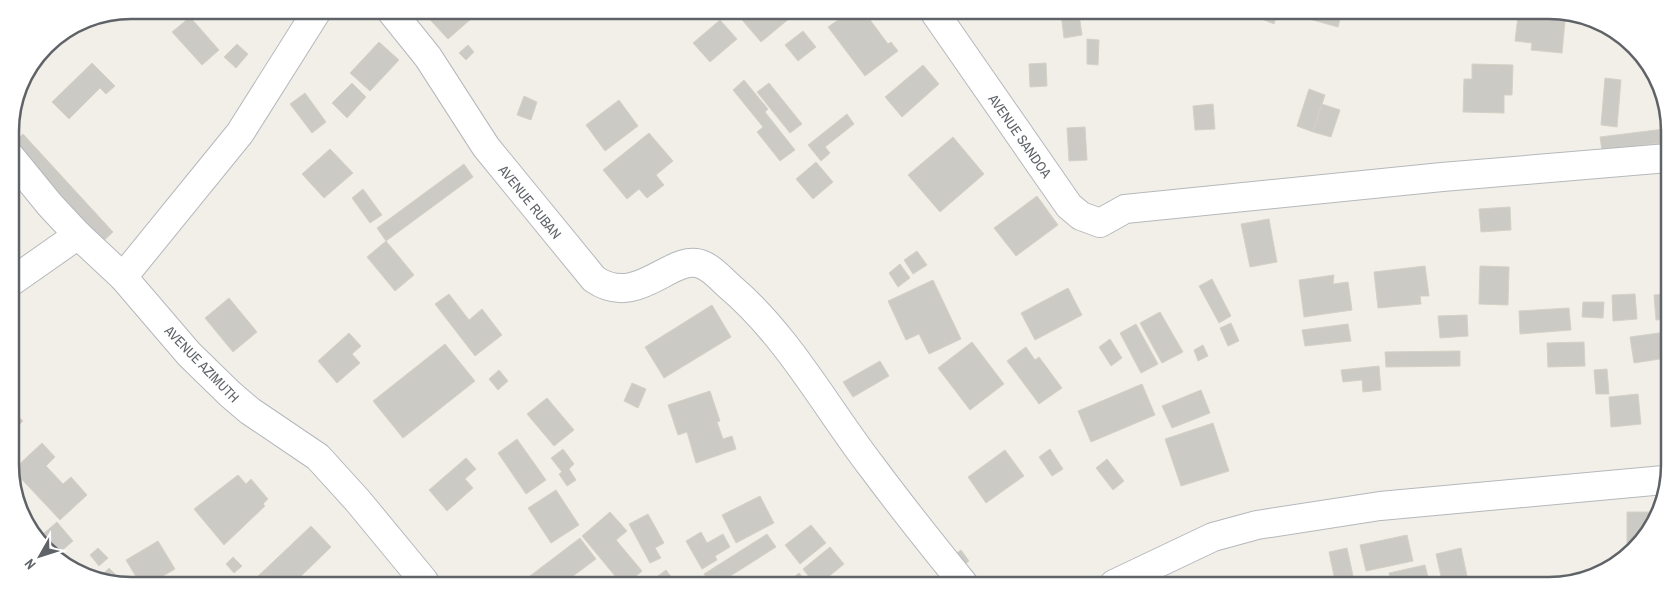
<svg xmlns="http://www.w3.org/2000/svg" width="1680" height="596" font-family="'Archivo Narrow',sans-serif">
	<style>
		.building { fill: #cccac5; stroke: #d6d1c6 }
		.lines { fill: none; stroke-linecap: round; stroke-linejoin: round }
		.street-casing { stroke: #b5b8bc; stroke-width: 30 }
		.street { stroke: #fff; stroke-width: 28 }
		.labels { text-anchor: middle; stroke-width: 4; stroke-linejoin: round; paint-order: stroke }
		.street-label { font-size: 14px; fill: #5f6368; stroke: #fff }
		.rim { fill: none; stroke: #5f6368; stroke-width: 2.5 }
	</style>
	<rect width="100%" height="100%" fill="#f1efe8"/>
	<g class="building">
		<polygon points="422,11 465,11 472,18 448,39"/>
		<polygon points="739,13 796,13 761,42 737,14"/>
		<polygon points="848,13 865,13 888,44 891,42 898,51 865,76 828,27"/>
		<polygon points="1061,14 1079,14 1082,35 1064,38"/>
		<polygon points="1252,15 1277,15 1274,24"/>
		<polygon points="1295,15 1341,15 1338,27"/>
		<polygon points="1518,16 1565,21 1562,53 1531,50 1532,43 1515,41"/>
		<polygon points="190,17 219,50 202,65 172,32"/>
		<polygon points="720,20 737,39 710,62 693,43"/>
		<polygon points="803,31 816,47 798,61 785,45"/>
		<polygon points="1087,39 1099,40 1098,65 1087,64"/>
		<polygon points="379,42 399,60 370,91 350,73"/>
		<polygon points="237,44 248,54 236,68 224,57"/>
		<polygon points="468,45 474,52 466,60 459,53"/>
		<polygon points="92,63 115,86 106,94 100,88 69,119 52,102"/>
		<polygon points="1046,63 1047,86 1030,87 1029,64"/>
		<polygon points="1472,64 1513,65 1512,95 1504,95 1504,113 1463,112 1464,79 1472,79"/>
		<polygon points="923,65 939,84 902,117 885,97"/>
		<polygon points="1605,78 1621,80 1617,127 1601,125"/>
		<polygon points="744,80 768,109 765,112 795,150 780,161 757,132 763,127 733,90"/>
		<polygon points="352,83 366,97 347,118 332,103"/>
		<polygon points="769,83 802,124 790,133 757,92"/>
		<polygon points="1309,89 1325,95 1313,132 1297,126"/>
		<polygon points="305,93 326,122 312,133 290,104"/>
		<polygon points="524,96 537,102 531,120 517,115"/>
		<polygon points="619,100 638,126 605,151 586,125"/>
		<polygon points="1213,104 1215,129 1195,130 1193,106"/>
		<polygon points="1322,104 1340,110 1331,137 1313,132"/>
		<polygon points="847,114 854,124 825,147 830,153 821,161 808,145"/>
		<polygon points="1085,127 1087,160 1069,161 1067,128"/>
		<polygon points="1664,129 1669,142 1602,150 1600,137"/>
		<polygon points="649,133 673,161 656,175 664,185 647,198 639,189 627,199 603,170"/>
		<polygon points="23,134 113,232 99,245 10,146"/>
		<polygon points="953,137 984,174 940,212 908,175"/>
		<polygon points="330,149 353,173 324,198 302,174"/>
		<polygon points="816,162 833,182 813,199 796,179"/>
		<polygon points="464,164 473,177 386,241 377,228"/>
		<polygon points="363,189 382,215 370,223 352,198"/>
		<polygon points="1037,196 1058,225 1016,256 994,228"/>
		<polygon points="1510,207 1511,230 1481,232 1479,209"/>
		<polygon points="1269,219 1277,262 1250,267 1241,224"/>
		<polygon points="386,241 414,275 395,291 367,257"/>
		<polygon points="917,251 927,265 913,274 904,260"/>
		<polygon points="900,264 910,278 898,287 889,273"/>
		<polygon points="1425,266 1429,296 1420,296 1421,304 1378,308 1374,272"/>
		<polygon points="1480,266 1509,267 1508,305 1479,304"/>
		<polygon points="1334,275 1333,284 1348,282 1352,310 1304,317 1299,280"/>
		<polygon points="1212,279 1231,316 1219,323 1199,286"/>
		<polygon points="933,280 961,339 929,354 919,334 906,340 888,301"/>
		<polygon points="1068,288 1082,315 1035,340 1021,313"/>
		<polygon points="449,294 469,320 482,309 502,335 475,356 435,304"/>
		<polygon points="1635,294 1637,319 1613,321 1612,295"/>
		<polygon points="1667,294 1666,319 1656,320 1654,295"/>
		<polygon points="229,298 257,332 233,352 205,318"/>
		<polygon points="1583,302 1604,302 1603,318 1582,317"/>
		<polygon points="712,305 731,337 664,378 645,347"/>
		<polygon points="1569,308 1571,330 1520,334 1519,311"/>
		<polygon points="1160,312 1183,352 1162,363 1140,323"/>
		<polygon points="1467,315 1468,336 1440,338 1438,316"/>
		<polygon points="1231,323 1239,341 1228,346 1220,328"/>
		<polygon points="1136,324 1158,364 1141,373 1120,333"/>
		<polygon points="1348,324 1351,341 1305,346 1302,330"/>
		<polygon points="1666,332 1666,358 1634,363 1630,337"/>
		<polygon points="349,333 361,346 352,354 360,363 337,383 318,361"/>
		<polygon points="1110,339 1122,358 1111,366 1099,347"/>
		<polygon points="972,342 1004,384 970,410 938,368"/>
		<polygon points="1584,342 1585,366 1548,367 1547,343"/>
		<polygon points="445,344 475,381 403,438 373,401"/>
		<polygon points="1203,345 1208,356 1198,361 1194,350"/>
		<polygon points="1026,347 1035,360 1039,357 1062,388 1039,404 1007,361"/>
		<polygon points="1460,351 1460,366 1386,367 1385,352"/>
		<polygon points="880,361 889,376 853,397 843,382"/>
		<polygon points="1379,366 1381,390 1363,392 1362,380 1343,382 1341,370"/>
		<polygon points="1607,369 1609,394 1596,394 1594,370"/>
		<polygon points="499,370 508,381 498,390 489,379"/>
		<polygon points="632,383 646,389 638,408 624,401"/>
		<polygon points="1142,384 1155,415 1091,442 1078,411"/>
		<polygon points="1201,390 1210,413 1172,428 1162,406"/>
		<polygon points="710,391 720,421 717,422 723,439 732,436 736,449 696,463 687,432 678,435 668,405"/>
		<polygon points="1638,394 1641,424 1611,427 1609,397"/>
		<polygon points="547,398 574,430 554,446 527,414"/>
		<polygon points="12,411 23,421 12,432"/>
		<polygon points="1213,423 1229,471 1181,486 1165,439"/>
		<polygon points="517,439 546,480 526,494 498,453"/>
		<polygon points="42,443 55,457 46,466 63,484 71,477 87,495 60,520 13,470"/>
		<polygon points="563,449 574,464 569,469 576,480 567,486 559,474 562,472 551,458"/>
		<polygon points="1050,449 1063,469 1052,476 1039,457"/>
		<polygon points="1005,450 1024,476 986,503 968,477"/>
		<polygon points="466,458 476,469 465,479 473,488 447,511 429,490"/>
		<polygon points="1107,459 1124,481 1113,490 1096,468"/>
		<polygon points="238,475 246,484 251,479 268,499 263,504 265,506 224,545 194,509"/>
		<polygon points="13,481 23,494 17,499 12,489"/>
		<polygon points="556,490 579,525 551,543 528,508"/>
		<polygon points="760,496 774,523 736,543 722,515"/>
		<polygon points="610,512 627,531 616,540 642,571 629,582 620,582 582,536"/>
		<polygon points="1627,512 1649,512 1649,524 1634,546 1627,544"/>
		<polygon points="648,514 664,543 655,548 661,558 650,563 629,524"/>
		<polygon points="57,522 73,541 59,553 43,534"/>
		<polygon points="811,525 826,543 800,564 785,545"/>
		<polygon points="311,526 331,547 296,581 256,580 255,579"/>
		<polygon points="701,532 707,543 723,534 730,547 715,556 717,560 702,569 686,541"/>
		<polygon points="767,534 776,547 721,582 710,582 704,574"/>
		<polygon points="1407,535 1413,561 1366,571 1360,545"/>
		<polygon points="580,538 596,559 565,582 528,581 526,579"/>
		<polygon points="158,541 175,569 156,580 138,580 126,560"/>
		<polygon points="830,547 844,564 821,583 814,583 803,569"/>
		<polygon points="98,548 108,558 99,566 90,555"/>
		<polygon points="1347,548 1355,585 1336,585 1329,552"/>
		<polygon points="1461,548 1469,585 1443,585 1436,554"/>
		<polygon points="961,550 969,561 956,571 947,560"/>
		<polygon points="233,557 242,566 234,573 226,564"/>
		<polygon points="1425,565 1430,585 1392,585 1389,573"/>
		<polygon points="109,568 117,576 113,580 107,580 102,575"/>
		<polygon points="666,570 675,582 650,582"/>
		<polygon points="799,573 807,583 787,583"/>
	</g>
	<g class="lines">
		<g class="street-casing">
			<g id="street">
				<path d="M391,11L428,57L486,147L594,279C639,310 672,251 703,265C713,269 721,279 729,286C788,336 825,406 872,467C901,506 932,545 963,583"/>
				<polyline points="935,13 1069,206 1081,216 1100,223 1125,209 1442,177 1668,158"/>
				<polyline points="10,156 50,205 78,235 123,277 189,354 230,394 250,411 318,457 358,501 424,581"/>
				<polyline points="123,277 240,133 317,11"/>
				<polyline points="11,282 78,235"/>
				<polyline points="1114,584 1213,537 1257,525 1380,506 1664,480"/>
			</g>
		</g>
		<use href="#street" class="street"/>
	</g>
	<g class="labels">
		<g class="street-label">
			<text transform="translate(1020 136) rotate(55)" y="5">AVENUE SANDOA</text>
			<text transform="translate(530 202) rotate(51)" y="5">AVENUE RUBAN</text>
			<text transform="translate(202 364) rotate(46)" y="5">AVENUE AZIMUTH</text>
		</g>
	</g>
	<path d="M0 0H1680V596H0ZM131 19H1549A112 112 0 0 1 1661 131V465A112 112 0 0 1 1549 577H131A112 112 0 0 1 19 465V131A112 112 0 0 1 131 19Z" fill="#fff" fill-rule="evenodd"/>
	<path class="rim" d="M131 19H1549A112 112 0 0 1 1661 131V465A112 112 0 0 1 1549 577H131A112 112 0 0 1 19 465V131A112 112 0 0 1 131 19Z"/>
	<g transform="translate(40 556) rotate(231)" stroke="#ffffff" stroke-width="4" paint-order="stroke">
	<path d="M0-4L9 19L0 12L-9 19Z" fill="#5f6368"/>
	<text y="-8" font-size="14" font-weight="bold" text-anchor="middle" fill="#5f6368">N</text>
	</g>
</svg>
